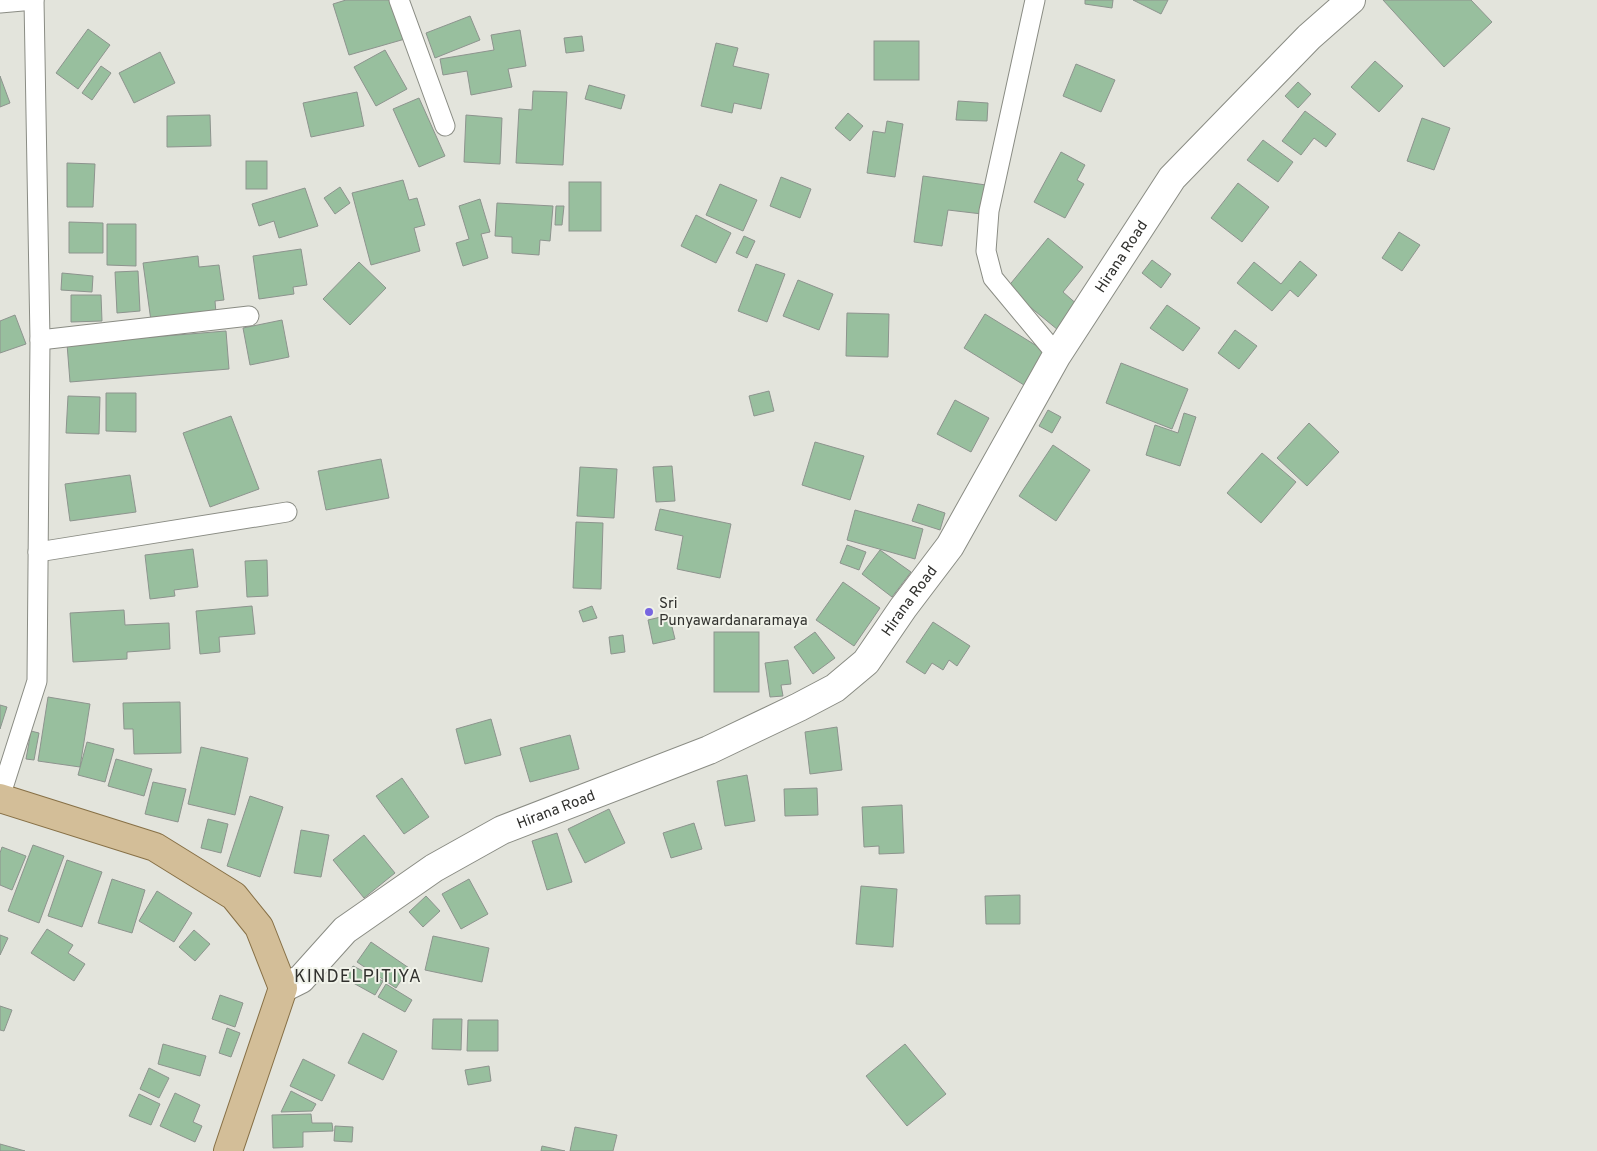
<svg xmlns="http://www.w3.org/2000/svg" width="1597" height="1151" font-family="Overpass,sans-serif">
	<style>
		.building { fill: #98bf9e; stroke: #8d948e }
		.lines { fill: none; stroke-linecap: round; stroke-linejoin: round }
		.street-casing { stroke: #8a8c84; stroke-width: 21 }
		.secondary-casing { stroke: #8a8c84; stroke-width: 30 }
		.primary-casing { stroke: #877046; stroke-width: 30 }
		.street { stroke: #fff; stroke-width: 19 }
		.secondary { stroke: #fff; stroke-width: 28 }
		.primary { stroke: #d3be98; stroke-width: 28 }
		.poi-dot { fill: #7765e0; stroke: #f0f2e9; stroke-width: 2 }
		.labels { text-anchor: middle; stroke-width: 4; stroke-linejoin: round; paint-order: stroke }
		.street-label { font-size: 15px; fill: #31312e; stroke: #f0f2e9 }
		.poi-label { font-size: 15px; fill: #31312e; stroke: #f0f2e9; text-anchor: start }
		.quarter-label { font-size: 18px; letter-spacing: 1px; fill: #31312e; stroke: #f0f2e9 }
	</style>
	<rect width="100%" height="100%" fill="#e3e4dc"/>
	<g class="building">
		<polygon points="346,0 393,0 405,39 349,55 333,4"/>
		<polygon points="1085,0 1113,0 1112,8 1085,4"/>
		<polygon points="1133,0 1168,0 1161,14"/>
		<polygon points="1383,0 1471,0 1492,22 1444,67"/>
		<polygon points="470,16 480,40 435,58 426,33"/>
		<polygon points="88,29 110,45 78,89 56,73"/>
		<polygon points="520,30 526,66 508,69 512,87 471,95 467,71 443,75 440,59 494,50 491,35"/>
		<polygon points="582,36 584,51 566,53 564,38"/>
		<rect x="874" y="41" width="45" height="39"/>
		<polygon points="716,43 738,48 733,66 769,74 761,109 734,103 732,113 701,106"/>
		<polygon points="385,50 407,89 376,106 354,67"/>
		<polygon points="160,52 175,83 134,103 119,73"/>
		<polygon points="1375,61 1403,86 1379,112 1351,87"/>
		<polygon points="1076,64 1115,80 1101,112 1063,96"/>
		<polygon points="101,66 111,73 92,100 82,93"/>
		<polygon points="0,76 10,103 0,107"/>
		<polygon points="1298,82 1311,94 1298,108 1285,96"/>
		<polygon points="589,85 625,95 621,109 585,99"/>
		<polygon points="533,91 567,92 563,165 516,163 519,109 532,110"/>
		<polygon points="357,92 364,126 311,137 303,103"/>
		<polygon points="419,98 445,156 419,167 393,109"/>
		<polygon points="958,101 988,103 987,121 956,120"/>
		<polygon points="1305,111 1336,134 1326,147 1314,138 1301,155 1282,141"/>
		<polygon points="848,113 863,126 850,141 835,128"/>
		<polygon points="210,115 211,146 167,147 167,116"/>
		<polygon points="466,115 502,118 500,164 464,162"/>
		<polygon points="1422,118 1450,128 1434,170 1407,161"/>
		<polygon points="887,121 903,124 895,177 867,173 873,131 885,133"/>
		<polygon points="1263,140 1293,162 1278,182 1247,160"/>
		<polygon points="1061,152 1085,165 1077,180 1084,184 1065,218 1034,202"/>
		<rect x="246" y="161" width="21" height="28"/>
		<polygon points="67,163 95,164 93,207 67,207"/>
		<polygon points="923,176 986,185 982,214 948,210 942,246 914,242"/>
		<polygon points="781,177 811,189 800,218 770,206"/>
		<polygon points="403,180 409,200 417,198 425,225 414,228 420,251 371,265 352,193"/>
		<rect x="569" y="182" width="32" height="49"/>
		<polygon points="1238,183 1269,207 1242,242 1211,218"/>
		<polygon points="720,184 757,200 743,231 706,215"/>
		<polygon points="340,187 350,203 335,214 324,198"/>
		<polygon points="305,188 318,226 279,238 274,221 259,226 252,204"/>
		<polygon points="480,199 490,232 481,234 488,258 463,266 456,243 469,239 459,206"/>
		<polygon points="497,203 553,206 550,241 540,240 539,255 512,253 512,237 495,236"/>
		<polygon points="556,206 564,206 562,225 555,225"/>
		<polygon points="696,215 731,233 716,263 681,246"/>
		<polygon points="69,222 103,223 103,253 69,253"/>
		<polygon points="107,224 136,224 136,266 107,265"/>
		<polygon points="1399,232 1420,245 1402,271 1382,258"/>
		<polygon points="744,236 755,241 747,258 736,253"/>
		<polygon points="1048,238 1083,267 1063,292 1079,306 1058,330 1007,288"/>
		<polygon points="301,249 307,285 293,287 294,294 259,299 253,256"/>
		<polygon points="198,256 199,267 219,265 224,300 215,301 216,313 151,321 143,263"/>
		<polygon points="1152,260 1171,274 1161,288 1142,273"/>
		<polygon points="1300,261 1317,275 1298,297 1290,290 1272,311 1237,283 1254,262 1281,284"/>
		<polygon points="359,262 386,288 350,325 323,299"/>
		<polygon points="756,264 785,274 767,322 738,311"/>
		<polygon points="138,271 140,311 117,313 115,272"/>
		<polygon points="62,273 93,276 92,292 61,290"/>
		<polygon points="798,280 833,294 819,330 783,316"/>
		<polygon points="71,295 101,295 102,321 71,322"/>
		<polygon points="1167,305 1200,328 1183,351 1150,328"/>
		<polygon points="847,313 889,314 888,357 846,356"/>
		<polygon points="985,314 1045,351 1024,385 964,348"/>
		<polygon points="15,315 26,344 0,353 0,321"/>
		<polygon points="282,320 289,357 250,365 243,328"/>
		<polygon points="1235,330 1257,346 1239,369 1218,353"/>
		<polygon points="226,331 229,369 70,382 67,344"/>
		<polygon points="1121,363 1188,389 1172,429 1106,403"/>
		<polygon points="769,391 774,411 754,416 749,396"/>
		<polygon points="106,393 136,393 136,432 106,431"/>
		<polygon points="68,396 100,397 99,434 66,433"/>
		<polygon points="955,400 989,418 971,452 937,434"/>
		<polygon points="1048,410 1061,417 1052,433 1039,426"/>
		<polygon points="1184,413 1196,417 1180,466 1146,455 1155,425 1178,433"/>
		<polygon points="231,416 259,489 210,507 183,433"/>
		<polygon points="1309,423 1339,452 1307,486 1277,458"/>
		<polygon points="815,442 864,456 850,500 802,485"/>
		<polygon points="1053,445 1090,470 1056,521 1019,496"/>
		<polygon points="1262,453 1296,482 1261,523 1227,493"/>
		<polygon points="381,459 389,498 326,510 318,471"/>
		<polygon points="672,466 675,501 656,502 653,467"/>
		<polygon points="580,467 617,469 614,518 577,516"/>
		<polygon points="130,475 136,512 70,521 65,484"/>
		<polygon points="918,504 945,513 940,530 912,521"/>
		<polygon points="660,509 731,524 720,578 677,569 683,536 655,530"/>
		<polygon points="855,510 923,529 915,559 847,540"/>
		<polygon points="576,522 603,523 601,589 573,588"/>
		<polygon points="847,545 866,552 859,570 840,563"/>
		<polygon points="193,549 198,587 174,590 175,596 150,599 145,555"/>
		<polygon points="880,550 911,572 892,597 862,574"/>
		<polygon points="267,560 268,596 247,597 245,561"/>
		<polygon points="843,582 880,608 854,646 816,620"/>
		<polygon points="252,606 255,634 219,637 220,652 200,654 196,611"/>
		<polygon points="592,606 597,618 583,622 579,611"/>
		<polygon points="124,610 125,625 169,623 170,649 127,652 127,659 73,662 70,613"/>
		<polygon points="669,615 675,639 653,644 648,620"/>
		<polygon points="933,622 970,646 957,666 949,660 943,670 932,663 925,674 906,662"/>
		<rect x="714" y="632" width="45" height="60"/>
		<polygon points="815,632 835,658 813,674 794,647"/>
		<polygon points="623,635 625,652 611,654 609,637"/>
		<polygon points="788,660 791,684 781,685 783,696 770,697 765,663"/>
		<polygon points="48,697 90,704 80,767 38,761"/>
		<polygon points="180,702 181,753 134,754 133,729 124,729 123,703"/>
		<polygon points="0,705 7,707 0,729"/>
		<polygon points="491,719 501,755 465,764 456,729"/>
		<polygon points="837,727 842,770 810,774 805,732"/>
		<polygon points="31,731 39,733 34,760 26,759"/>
		<polygon points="570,735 579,769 530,782 520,748"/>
		<polygon points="87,742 114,749 105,782 78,775"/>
		<polygon points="201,747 248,758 235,815 188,804"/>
		<polygon points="116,759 152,769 144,796 108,786"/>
		<polygon points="747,775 755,821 725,826 717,781"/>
		<polygon points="402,778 429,817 404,834 376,796"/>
		<polygon points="153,782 186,789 178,822 145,814"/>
		<polygon points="817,788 818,815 785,816 784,789"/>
		<polygon points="250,796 283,807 260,877 227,866"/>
		<polygon points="902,805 904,853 879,854 879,846 864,847 862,807"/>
		<polygon points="609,809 625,843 585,863 568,829"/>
		<polygon points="208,819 228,824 221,853 201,848"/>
		<polygon points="694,823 702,849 671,858 663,833"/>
		<polygon points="301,830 329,835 321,877 294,873"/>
		<polygon points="557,833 572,882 547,890 532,841"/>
		<polygon points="364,835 395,873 364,898 333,860"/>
		<polygon points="33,845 64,856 39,923 8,911"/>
		<polygon points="2,847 26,856 12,890 0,885 0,853"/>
		<polygon points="67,860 102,872 82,927 48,916"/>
		<polygon points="112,879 145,890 132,933 98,923"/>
		<polygon points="469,879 488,914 461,929 442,894"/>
		<polygon points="861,886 897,889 893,947 856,944"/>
		<polygon points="157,891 192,913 174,942 139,921"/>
		<polygon points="1020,895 1020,924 986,924 985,896"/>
		<polygon points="426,896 440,911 423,927 409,912"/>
		<polygon points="47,929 73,945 68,953 85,964 74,981 31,953"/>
		<polygon points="194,930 210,944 195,961 179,947"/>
		<polygon points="0,935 8,938 0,955"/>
		<polygon points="433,936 489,948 482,982 425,970"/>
		<polygon points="371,942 409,968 396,988 357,962"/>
		<polygon points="353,966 383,981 375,995 346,979"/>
		<polygon points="386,984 412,1000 405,1012 378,997"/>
		<polygon points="220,995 243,1003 235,1027 212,1019"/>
		<polygon points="0,1006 12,1010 4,1031 0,1030"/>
		<polygon points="433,1019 462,1019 461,1050 432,1049"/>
		<polygon points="468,1020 498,1020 498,1051 467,1051"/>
		<polygon points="227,1028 240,1033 231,1057 219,1053"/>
		<polygon points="363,1033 397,1051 383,1080 348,1063"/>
		<polygon points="163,1044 206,1056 200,1076 158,1064"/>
		<polygon points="905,1044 946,1094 907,1126 866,1076"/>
		<polygon points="303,1059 335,1075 322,1101 290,1086"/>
		<polygon points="489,1066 491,1081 468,1085 465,1070"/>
		<polygon points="149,1068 169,1078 159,1098 140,1089"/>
		<polygon points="291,1091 316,1104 312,1111 281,1112"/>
		<polygon points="175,1093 200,1105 193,1122 202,1126 195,1142 160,1126"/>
		<polygon points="139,1094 160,1104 151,1125 129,1116"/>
		<polygon points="311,1114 312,1123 332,1123 333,1131 303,1132 303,1147 273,1148 272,1115"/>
		<polygon points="335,1126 353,1127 352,1142 334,1141"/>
		<polygon points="575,1127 617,1135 613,1151 570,1151"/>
		<polygon points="0,1144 25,1151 0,1151"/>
		<polygon points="542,1146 565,1151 541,1151"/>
	</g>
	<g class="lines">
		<g class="street-casing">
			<g id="street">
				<polyline points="399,0 445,126"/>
				<polyline points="1035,0 989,211 986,251 993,278 1057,355"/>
				<polyline points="0,3 34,0"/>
				<polyline points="40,340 249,316"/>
				<polyline points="38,552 287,512"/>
				<polyline points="0,797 37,681 40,340 34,0"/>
			</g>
		</g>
		<g class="secondary-casing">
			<g id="secondary">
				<path id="s1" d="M283,988L301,979L345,930L434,868L502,830L709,750L799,707L835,688L866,662L903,608L950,546L1057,355L1172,178L1309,37L1351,0"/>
			</g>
		</g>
		<g class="primary-casing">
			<polyline id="primary" points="0,798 155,847 234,896 259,927 283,988 228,1151"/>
		</g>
		<use href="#street" class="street"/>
		<use href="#secondary" class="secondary"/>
		<use href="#primary" class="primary"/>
	</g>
	<circle class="poi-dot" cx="649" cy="612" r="5"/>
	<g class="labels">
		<g class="street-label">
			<text dy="5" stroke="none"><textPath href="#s1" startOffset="1155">Hirana Road</textPath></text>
			<text dy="5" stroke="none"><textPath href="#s1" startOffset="750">Hirana Road</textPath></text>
			<text dy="5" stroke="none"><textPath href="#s1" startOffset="330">Hirana Road</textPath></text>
		</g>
		<g class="poi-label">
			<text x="659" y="608">Sri<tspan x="659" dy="17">Punyawardanaramaya</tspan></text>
		</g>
		<g class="quarter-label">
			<text x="358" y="982">KINDELPITIYA</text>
		</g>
	</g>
</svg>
